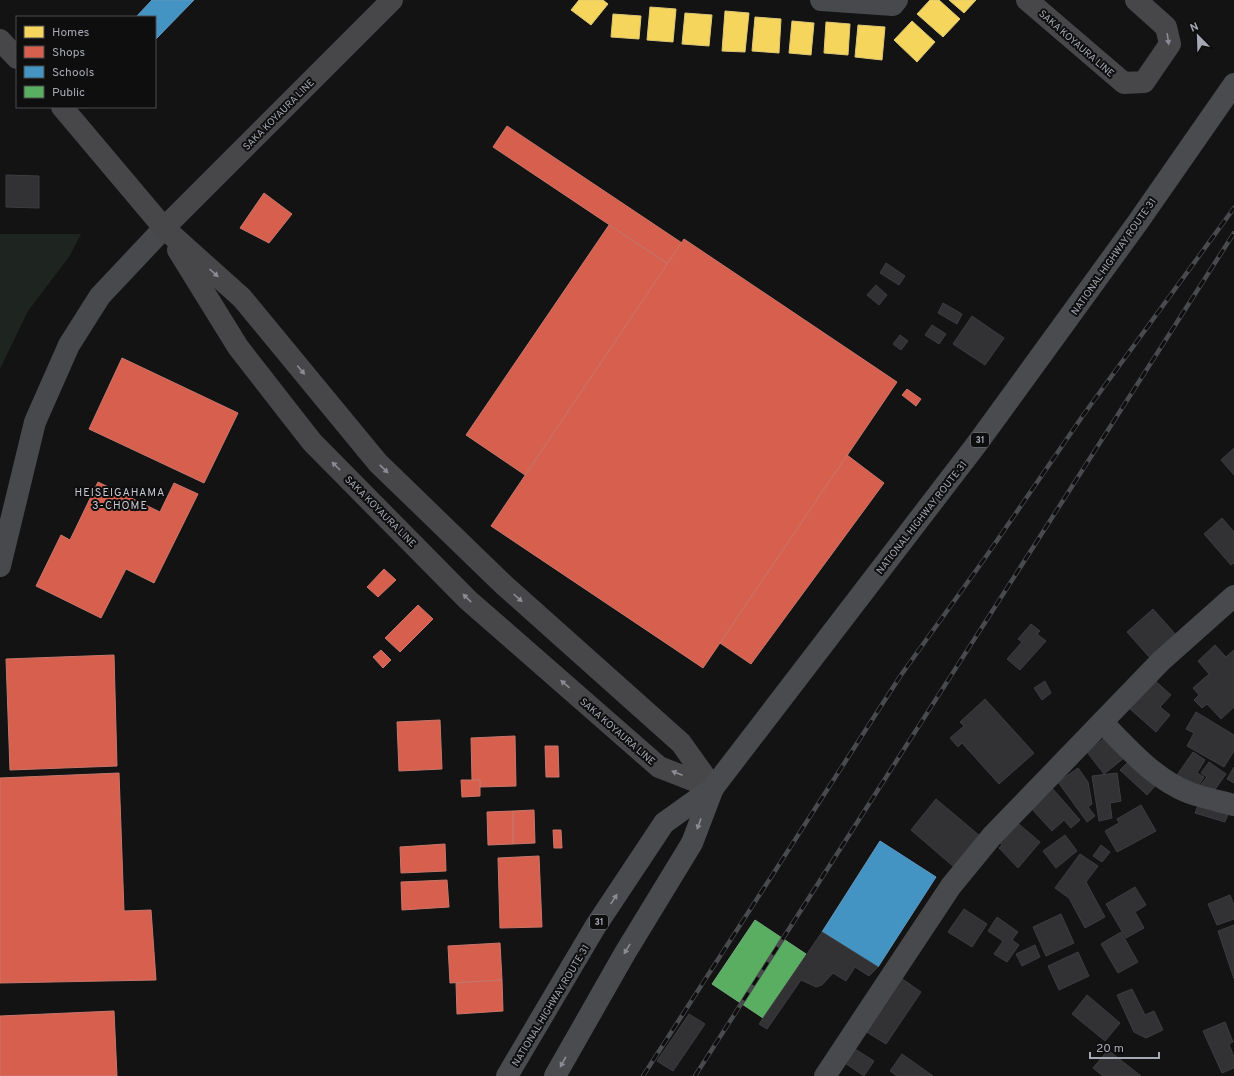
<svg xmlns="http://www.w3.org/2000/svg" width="1234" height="1076" font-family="Overpass,sans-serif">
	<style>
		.green { fill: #1e241f }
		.homes { fill: #f6d55c; stroke: #dec876 }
		.shops { fill: #d6604d; stroke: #c8766c }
		.schools { fill: #4393c3; stroke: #6199be }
		.public { fill: #5aae61; stroke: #71ac7a }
		.building { fill: #323235; stroke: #3c3d40 }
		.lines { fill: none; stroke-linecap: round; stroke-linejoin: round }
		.minor { stroke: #48494c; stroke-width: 22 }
		.tertiary { stroke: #48494c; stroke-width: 22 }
		.secondary { stroke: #47474a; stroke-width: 22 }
		.trunk { stroke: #4a4b4e; stroke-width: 22 }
		.rail-casing { stroke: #494a4d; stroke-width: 4.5 }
		.rail { stroke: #0e0e0f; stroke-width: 3; stroke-dasharray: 9; stroke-linecap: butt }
		.oneway { fill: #8a8b94 }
		.oneway2 { fill: #8a8c95 }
		.labels { text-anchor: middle; stroke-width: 4; stroke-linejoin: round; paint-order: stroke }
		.shield { fill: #0e0e0f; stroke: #787a82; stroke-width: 1 }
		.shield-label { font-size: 9px; font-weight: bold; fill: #a6a8b4 }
		.street-label { font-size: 10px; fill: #a6a8b4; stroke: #0e0e0f }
		.neighbourhood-label { font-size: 11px; letter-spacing: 1px; fill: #c6c8d0; stroke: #0e0e0f }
	</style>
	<rect width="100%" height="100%" fill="#131314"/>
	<polygon class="green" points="0,234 81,234 69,257 28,311 0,369"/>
	<g class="homes">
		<polygon points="579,0 603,0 608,4 591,25 571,10"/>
		<polygon points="930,0 939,0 960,19 943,37 917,14"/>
		<polygon points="949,0 976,0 964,13"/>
		<polygon points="650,7 676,9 673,42 647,40"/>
		<polygon points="725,11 749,13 745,52 722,51"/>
		<polygon points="685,13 712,15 709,46 682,44"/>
		<polygon points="613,14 641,16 639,39 611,37"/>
		<polygon points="755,17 781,19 779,53 752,51"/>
		<polygon points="792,21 814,23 811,55 789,53"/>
		<polygon points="912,21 935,42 917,62 894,40"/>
		<polygon points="826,22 850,24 848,55 824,53"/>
		<polygon points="858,25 885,27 882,60 855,57"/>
	</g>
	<g class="shops">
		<polygon points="507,126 682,243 668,264 493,147"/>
		<polygon points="264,193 292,214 269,243 240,228"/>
		<polygon points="609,225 668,264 525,475 466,435"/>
		<polygon points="684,239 897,382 703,668 491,526"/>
		<polygon points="122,358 238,413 204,483 89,429"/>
		<polygon points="907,389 921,399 916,406 902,395"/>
		<polygon points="847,455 884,483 751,664 720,643"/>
		<polygon points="98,482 160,512 174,483 198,494 154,583 126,569 101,618 36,586 61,535 70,540"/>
		<polygon points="384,569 396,580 378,597 367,587"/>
		<polygon points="418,605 433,619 400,652 385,638"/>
		<polygon points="381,650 391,660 383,668 373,657"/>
		<polygon points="114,655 117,766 10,770 6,659"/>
		<polygon points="440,720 442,769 399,771 397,722"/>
		<polygon points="515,736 516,786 480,787 480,780 472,780 471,738"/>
		<polygon points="545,746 558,746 559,777 546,777"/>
		<polygon points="119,773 124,911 151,910 156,980 0,983 0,778"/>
		<polygon points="461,780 480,780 480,796 462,797"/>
		<polygon points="534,810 535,843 513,844 513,811"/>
		<polygon points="513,811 513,844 488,845 487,812"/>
		<polygon points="553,830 561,830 562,848 554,848"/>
		<polygon points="445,844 446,871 401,873 400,847"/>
		<polygon points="539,856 542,927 500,928 498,858"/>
		<polygon points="447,880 449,907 402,910 401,882"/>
		<polygon points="500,943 502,980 450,983 448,946"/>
		<polygon points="502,980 503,1011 457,1014 456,983"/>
		<polygon points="114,1011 117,1076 0,1076 0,1016"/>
	</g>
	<g class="schools">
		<polygon points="152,0 194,0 155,40 155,17 136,17"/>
		<polygon points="880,841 936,877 878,967 822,932"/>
	</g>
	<polygon class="public" points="755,920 806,954 763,1018 712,984"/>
	<g class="building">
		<polygon points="6,175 39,176 39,208 6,207"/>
		<polygon points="886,263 905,276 899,285 880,273"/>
		<polygon points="876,285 887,295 879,305 867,295"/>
		<polygon points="943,303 962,314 957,324 938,313"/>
		<polygon points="972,316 1004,338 985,365 953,344"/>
		<polygon points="932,325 946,334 939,344 925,335"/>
		<polygon points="900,335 908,341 901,350 893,344"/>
		<polygon points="1234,448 1234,475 1221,460"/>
		<polygon points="1222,518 1234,532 1234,563 1231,565 1204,534"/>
		<polygon points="1153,609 1177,636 1151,659 1127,632"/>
		<polygon points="1031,624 1040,631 1037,634 1046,641 1020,670 1007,659 1022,642 1018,639"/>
		<polygon points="1215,645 1226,657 1234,650 1234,707 1221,719 1207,704 1202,708 1194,700 1199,695 1193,688 1209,674 1198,661"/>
		<polygon points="1153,679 1171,695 1160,707 1170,715 1156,732 1129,708"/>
		<polygon points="1045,681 1051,693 1042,700 1034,688"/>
		<polygon points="985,699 1034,753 999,784 962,743 958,747 950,738 964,726 960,722"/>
		<polygon points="1196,712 1234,735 1234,751 1224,767 1187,746 1194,733 1186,729"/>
		<polygon points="1107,736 1124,758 1104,774 1087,752"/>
		<polygon points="1193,752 1205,760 1197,773 1204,777 1195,791 1175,778"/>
		<polygon points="1130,760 1156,785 1147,795 1120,770"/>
		<polygon points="1209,762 1226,774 1211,795 1199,787 1207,777 1201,773"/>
		<polygon points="1234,767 1234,783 1227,779"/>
		<polygon points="1078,768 1088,782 1092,804 1088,807 1095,816 1087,822 1058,782"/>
		<polygon points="1117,773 1121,801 1110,803 1112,818 1099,821 1092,776"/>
		<polygon points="1052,788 1080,820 1071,828 1064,820 1052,831 1030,807"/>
		<polygon points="936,799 980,836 954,867 911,830"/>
		<polygon points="1200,800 1230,809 1225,822 1195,813"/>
		<polygon points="1141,805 1156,831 1117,852 1105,831 1119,823 1117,819"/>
		<polygon points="1014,820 1040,842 1018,868 999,848 1002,845 997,840"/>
		<polygon points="1065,835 1077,851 1056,868 1043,851"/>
		<polygon points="1101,845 1110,852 1102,862 1093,856"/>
		<polygon points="1080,854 1098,866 1086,882 1105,917 1085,928 1069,898 1055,888"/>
		<polygon points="1135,887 1146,905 1135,912 1144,928 1126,938 1106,904"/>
		<polygon points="1230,895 1234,905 1234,919 1217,925 1208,904"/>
		<polygon points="964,909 987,924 972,947 948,932"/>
		<polygon points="1061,914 1074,943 1046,956 1033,927"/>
		<polygon points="997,917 1018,932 1012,940 1019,945 1007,962 994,954 1003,941 988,931"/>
		<polygon points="1234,925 1234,979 1218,931"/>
		<polygon points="822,932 878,967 869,976 855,967 846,981 833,973 822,985 816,987 801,980 767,1029 759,1024"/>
		<polygon points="1121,932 1138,962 1118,973 1101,944"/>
		<polygon points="1035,945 1040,957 1022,966 1016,954"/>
		<polygon points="1078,952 1089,976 1059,990 1048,966"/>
		<polygon points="901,978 921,992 886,1044 865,1031"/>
		<polygon points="1132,989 1145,1015 1154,1011 1163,1030 1146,1038 1134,1032 1117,995"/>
		<polygon points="1087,995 1120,1023 1105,1041 1072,1014"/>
		<polygon points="689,1014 705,1024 673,1071 657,1061"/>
		<polygon points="1225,1022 1233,1042 1229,1044 1234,1057 1234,1068 1222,1073 1203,1031"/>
		<polygon points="855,1049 874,1061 864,1076 845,1063"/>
		<polygon points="1108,1050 1141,1076 1103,1076 1093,1068"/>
		<polygon points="902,1054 933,1076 897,1076 890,1071"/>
	</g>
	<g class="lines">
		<g class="minor">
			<polyline points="821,0 893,5 897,0"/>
			<path d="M1102,722C1129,749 1154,779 1190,793C1204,798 1219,801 1234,805"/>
			<polyline points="825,1076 951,886 992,836 1161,661 1234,596"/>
		</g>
		<polyline class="tertiary" points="0,566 35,422 69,345 100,296 164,228"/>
		<g class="secondary">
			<polyline points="1027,0 1124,83 1144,82 1170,44 1166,27 1136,0"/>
			<polyline points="0,40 17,58"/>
			<polyline points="62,107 164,228 242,298 378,463 504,585 681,743 713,788"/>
			<polyline points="164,228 392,0"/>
			<polyline points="178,250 238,347 312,442 468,600 659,767 713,788"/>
		</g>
		<g class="trunk">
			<polyline points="507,1076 595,927 664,823 713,788 976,445 1138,222 1234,84"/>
			<polyline points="555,1076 625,953 692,843 713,788"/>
		</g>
		<g class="rail-casing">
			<g id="rail">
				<polyline points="643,1076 901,675 985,558 1084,414 1234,208"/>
				<polyline points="695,1076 1234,233"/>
			</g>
		</g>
		<use href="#rail" class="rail"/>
	</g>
	<defs><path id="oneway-solid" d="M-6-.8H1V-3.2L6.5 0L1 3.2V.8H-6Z"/></defs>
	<g class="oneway">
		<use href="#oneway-solid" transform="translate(1168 39) rotate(82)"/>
		<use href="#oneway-solid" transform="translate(214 273) rotate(42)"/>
		<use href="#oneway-solid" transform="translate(301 370) rotate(50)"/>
		<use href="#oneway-solid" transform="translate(336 466) rotate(-135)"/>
		<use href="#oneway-solid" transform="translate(384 469) rotate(44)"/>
		<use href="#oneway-solid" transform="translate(467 598) rotate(-136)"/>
		<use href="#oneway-solid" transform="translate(518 598) rotate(42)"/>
		<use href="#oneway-solid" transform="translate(565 684) rotate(-139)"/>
		<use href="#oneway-solid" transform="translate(677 773) rotate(-159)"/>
	</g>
	<g class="oneway2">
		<use href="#oneway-solid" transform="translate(699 824) rotate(110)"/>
		<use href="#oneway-solid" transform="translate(614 899) rotate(-57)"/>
		<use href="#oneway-solid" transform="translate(627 949) rotate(121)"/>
		<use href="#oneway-solid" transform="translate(563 1062) rotate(119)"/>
	</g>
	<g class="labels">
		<g class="shield">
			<rect x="971" y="433" width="18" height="14" rx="3"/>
			<rect x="590" y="915" width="18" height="14" rx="3"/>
		</g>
		<g class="shield-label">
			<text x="980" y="443">31</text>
			<text x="599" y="925">31</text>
		</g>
		<g class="street-label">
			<text transform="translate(1077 43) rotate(41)" y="4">SAKA KOYAURA LINE</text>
			<text transform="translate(278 114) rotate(-45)" y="4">SAKA KOYAURA LINE</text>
			<text transform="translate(1113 256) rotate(-55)" y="4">NATIONAL HIGHWAY ROUTE 31</text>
			<text transform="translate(381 511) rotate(45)" y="4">SAKA KOYAURA LINE</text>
			<text transform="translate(921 517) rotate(-52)" y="4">NATIONAL HIGHWAY ROUTE 31</text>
			<text transform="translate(618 731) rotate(41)" y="4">SAKA KOYAURA LINE</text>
			<text transform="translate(550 1005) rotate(-59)" y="4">NATIONAL HIGHWAY ROUTE 31</text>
		</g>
		<g class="neighbourhood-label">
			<text x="120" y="496">HEISEIGAHAMA<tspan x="120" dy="13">3-CHOME</tspan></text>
		</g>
	</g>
	<rect x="16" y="16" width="140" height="92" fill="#0e0e0f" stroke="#4b4c51"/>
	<rect x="24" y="26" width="20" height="12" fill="#f6d55c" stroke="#4b4c51"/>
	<text x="52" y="36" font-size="12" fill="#a6a8b4">Homes</text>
	<rect x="24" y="46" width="20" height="12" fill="#d6604d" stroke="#4b4c51"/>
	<text x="52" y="56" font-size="12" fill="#a6a8b4">Shops</text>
	<rect x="24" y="66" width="20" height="12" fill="#4393c3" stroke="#4b4c51"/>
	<text x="52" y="76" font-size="12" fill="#a6a8b4">Schools</text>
	<rect x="24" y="86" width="20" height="12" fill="#5aae61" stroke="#4b4c51"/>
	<text x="52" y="96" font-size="12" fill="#a6a8b4">Public</text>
	<g transform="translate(1198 36) rotate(337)" stroke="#0e0e0f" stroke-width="3" paint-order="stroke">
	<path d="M0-3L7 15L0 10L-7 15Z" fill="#a6a8b4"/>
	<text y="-6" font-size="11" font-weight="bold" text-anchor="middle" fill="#a6a8b4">N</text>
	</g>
	<path d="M1090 1052v6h69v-6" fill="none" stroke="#a6a8b4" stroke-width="2"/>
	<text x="1096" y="1052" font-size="12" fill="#a6a8b4" stroke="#0e0e0f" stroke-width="3" paint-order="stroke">20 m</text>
</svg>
